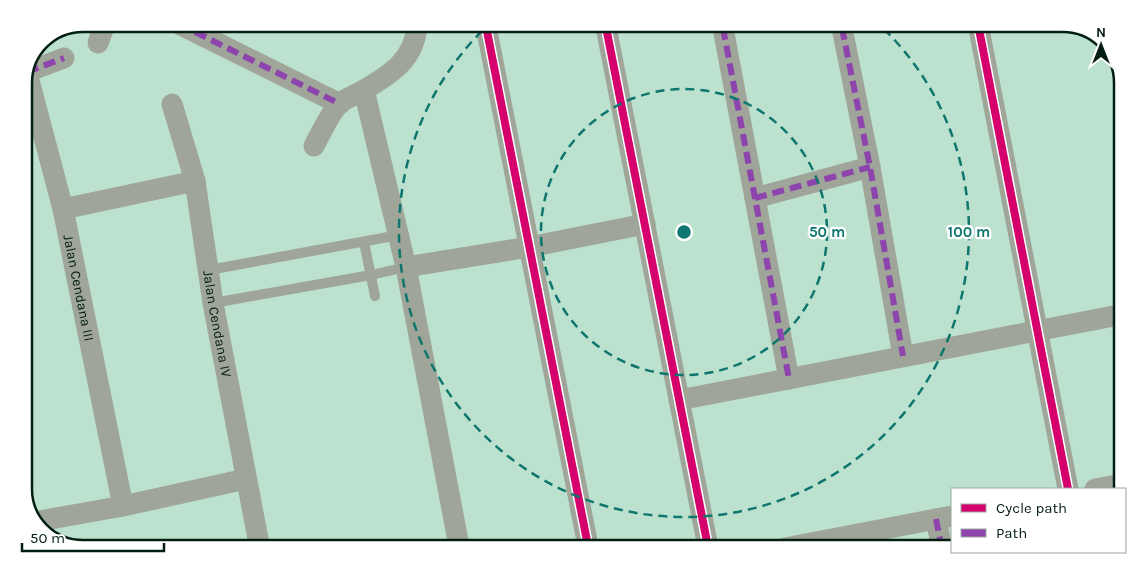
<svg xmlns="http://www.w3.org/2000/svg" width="1146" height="573" font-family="Karla,sans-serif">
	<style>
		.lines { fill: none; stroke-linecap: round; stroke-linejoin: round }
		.service { stroke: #a0a599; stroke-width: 10 }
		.minor { stroke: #a0a599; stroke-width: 21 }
		.quiet { stroke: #8e44ad; stroke-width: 6; stroke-dasharray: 12 6; stroke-linecap: butt }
		.cycleway-casing { stroke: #fff; stroke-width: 11 }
		.cycleway { stroke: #d6006c; stroke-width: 8 }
		.ring { fill: none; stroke: #0f766e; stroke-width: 2.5; stroke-dasharray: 9 6 }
		.labels { text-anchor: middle; stroke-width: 4.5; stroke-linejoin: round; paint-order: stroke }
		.street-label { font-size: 14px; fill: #031e13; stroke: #fff }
		.rim { fill: none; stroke: #031e13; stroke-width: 2.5 }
		.centre { fill: #0f766e; stroke: #fff; stroke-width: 2.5 }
		.ring-label { font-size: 15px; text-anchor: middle; font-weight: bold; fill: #0f766e; stroke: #fff; stroke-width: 4.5; stroke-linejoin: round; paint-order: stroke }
	</style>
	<rect width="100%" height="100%" fill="#bce2cf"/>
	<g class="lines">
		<g class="service">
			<polyline points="364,242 375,296"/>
			<polyline points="209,270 399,235"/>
			<polyline points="213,303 371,275 406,267"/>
		</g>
		<g class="minor">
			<polyline points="179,24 340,104"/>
			<polyline points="486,26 588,546"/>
			<polyline points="606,27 708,547"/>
			<polyline points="723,28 789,379"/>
			<polyline points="842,28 870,167 903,356"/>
			<polyline points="979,29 1068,489"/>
			<polyline points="98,43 105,24"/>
			<polyline points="27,72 64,58"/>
			<path id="s1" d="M27,73L63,209L123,506"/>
			<polyline points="364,90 406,267 459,546"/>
			<path id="s2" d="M172,104L195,181L213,303L259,544"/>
			<path d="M314,146C320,135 331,111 340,103C346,98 356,95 364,90C391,74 414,60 417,26"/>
			<polyline points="755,198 870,167"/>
			<polyline points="63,209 195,181"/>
			<polyline points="406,267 529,247 645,224"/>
			<polyline points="679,400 1119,315"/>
			<polyline points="1095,489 1117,485"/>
			<polyline points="936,519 942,549"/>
			<polyline points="34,522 123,506 246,479"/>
			<polyline points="785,548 952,516"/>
		</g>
		<g class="quiet">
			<polyline points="179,24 340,104"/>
			<polyline points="723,28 789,379"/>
			<polyline points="842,28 870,167 903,356"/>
			<polyline points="27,72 64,58"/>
			<polyline points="755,198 870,167"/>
			<polyline points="936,519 942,549"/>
		</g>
		<g class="cycleway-casing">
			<g id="cycleway">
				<polyline points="486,26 588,546"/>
				<polyline points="606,27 708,547"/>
				<polyline points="979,29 1068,489"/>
			</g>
		</g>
		<use href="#cycleway" class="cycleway"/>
	</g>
	<g class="ring">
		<circle cx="684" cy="232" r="143"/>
		<path d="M884 29A285 285 0 1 1 486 27"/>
	</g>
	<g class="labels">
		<g class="street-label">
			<text dy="5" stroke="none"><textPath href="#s1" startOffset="221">Jalan Cendana III</textPath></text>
			<text dy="5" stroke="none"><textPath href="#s2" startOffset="225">Jalan Cendana IV</textPath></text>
		</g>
	</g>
	<path d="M0 0H1146V573H0ZM83 32H1063A51 51 0 0 1 1114 83V489A51 51 0 0 1 1063 540H83A51 51 0 0 1 32 489V83A51 51 0 0 1 83 32Z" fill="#fff" fill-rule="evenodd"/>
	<path class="rim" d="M83 32H1063A51 51 0 0 1 1114 83V489A51 51 0 0 1 1063 540H83A51 51 0 0 1 32 489V83A51 51 0 0 1 83 32Z"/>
	<circle cx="684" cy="232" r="8" class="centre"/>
	<g class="ring-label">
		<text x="827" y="237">50 m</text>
		<text x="969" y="237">100 m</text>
	</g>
	<rect x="951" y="488" width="175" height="65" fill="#ffffff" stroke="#9aa5a1"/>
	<rect x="961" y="504" width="25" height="8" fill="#d6006c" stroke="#9aa5a1"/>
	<text x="996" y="513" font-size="15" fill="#031e13">Cycle path</text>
	<rect x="961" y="529" width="25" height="8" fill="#8e44ad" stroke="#9aa5a1"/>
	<text x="996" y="538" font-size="15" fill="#031e13">Path</text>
	<g transform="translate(1101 45)" stroke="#ffffff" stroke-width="4" paint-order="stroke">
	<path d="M0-4L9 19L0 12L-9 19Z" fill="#031e13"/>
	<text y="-8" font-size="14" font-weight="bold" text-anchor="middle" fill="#031e13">N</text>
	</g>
	<path d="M22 543v8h142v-8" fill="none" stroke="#031e13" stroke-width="2.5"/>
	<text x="30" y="543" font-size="15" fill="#031e13" stroke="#ffffff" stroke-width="4" paint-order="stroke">50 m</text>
</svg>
